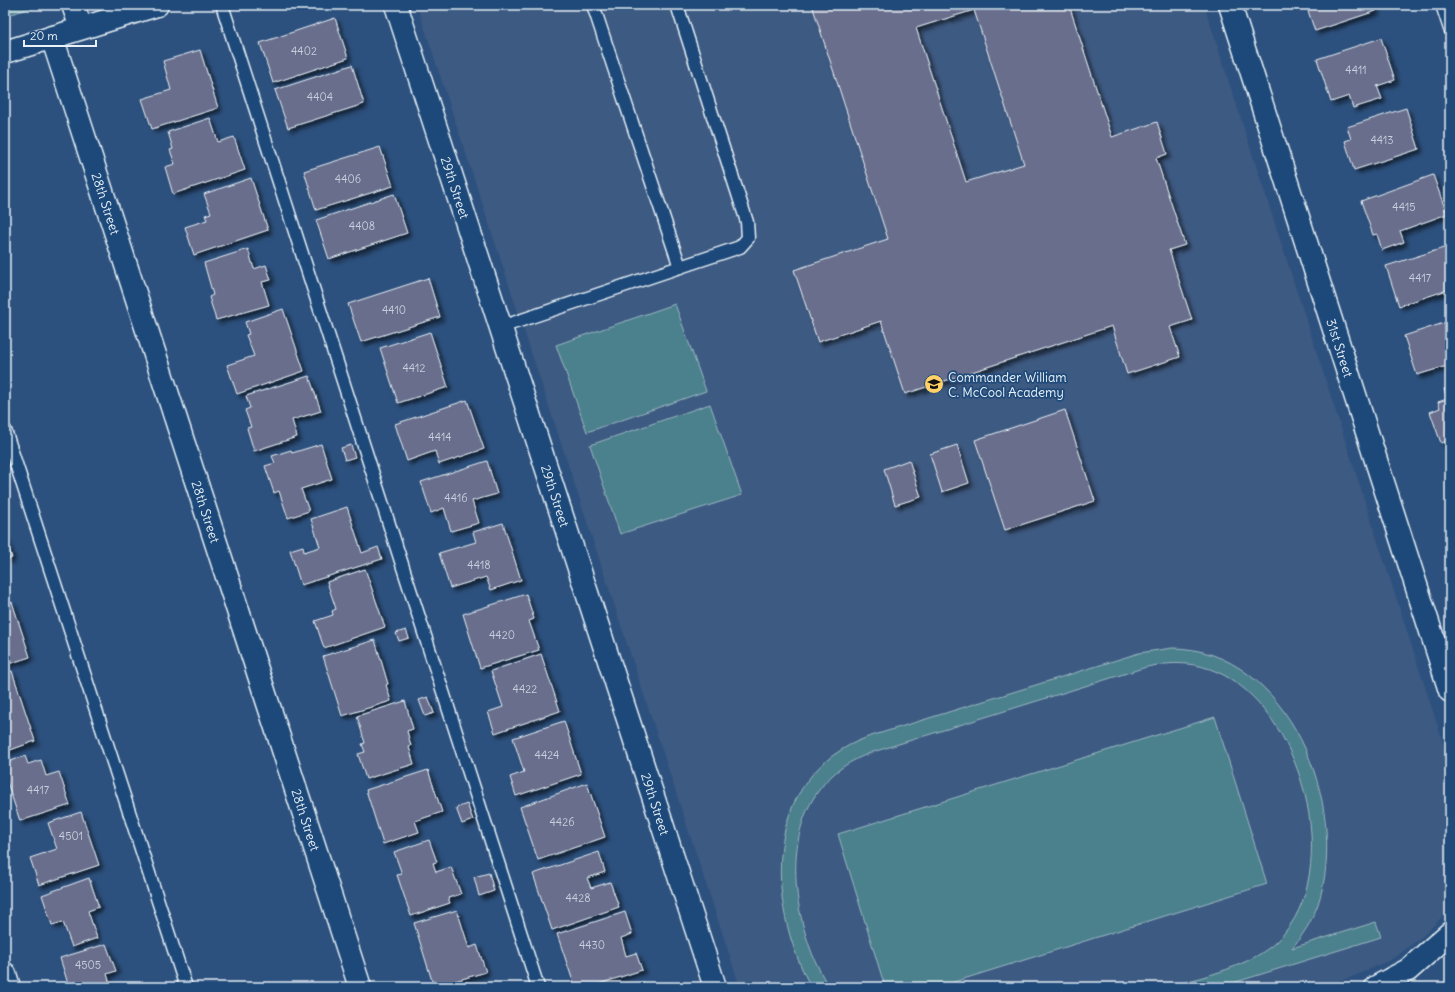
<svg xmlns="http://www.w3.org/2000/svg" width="1455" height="992" font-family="Delius,sans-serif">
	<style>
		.built { fill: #3e5a82 }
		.green { fill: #4b808d; stroke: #9ab8c2 }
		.building { fill: #676e8c; stroke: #e8f1f8; fill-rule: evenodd; filter: url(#shadow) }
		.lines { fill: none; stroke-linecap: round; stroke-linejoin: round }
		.service-casing { stroke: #e8f1f8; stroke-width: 15 }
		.minor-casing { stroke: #e8f1f8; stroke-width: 25 }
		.tertiary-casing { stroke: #e8f1f8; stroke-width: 25 }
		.secondary-casing { stroke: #e8f1f8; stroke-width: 25 }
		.service { stroke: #1f4a7a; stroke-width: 12 }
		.minor { stroke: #1f4a7a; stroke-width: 22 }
		.tertiary { stroke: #1f4a7a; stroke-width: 22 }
		.secondary { stroke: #1f4a7a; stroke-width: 22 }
		.labels { text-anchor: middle; stroke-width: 3.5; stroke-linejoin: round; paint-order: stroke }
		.number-label { font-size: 11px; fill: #c8d0dd }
		.street-label { font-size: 13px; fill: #e8f1f8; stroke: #1f4a7a }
		.poi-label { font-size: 13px; fill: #e8f1f8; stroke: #1f4a7a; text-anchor: start }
	</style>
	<defs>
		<filter id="shadow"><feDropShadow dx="3.5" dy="3.5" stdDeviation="2" flood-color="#0009"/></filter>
	</defs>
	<rect width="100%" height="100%" fill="#2d517e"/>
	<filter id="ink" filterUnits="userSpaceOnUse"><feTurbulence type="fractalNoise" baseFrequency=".025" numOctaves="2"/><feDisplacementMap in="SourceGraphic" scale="8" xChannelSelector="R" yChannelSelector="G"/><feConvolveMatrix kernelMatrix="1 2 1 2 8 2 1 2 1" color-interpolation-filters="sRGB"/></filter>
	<g filter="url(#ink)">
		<polygon class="built" points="417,5 1204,5 1450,764 1450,906 1444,915 1423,936 1392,959 1354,976 1322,987 740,987"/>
		<g class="green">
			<polygon points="5,5 35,5 37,6 5,16"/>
			<polygon points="675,304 706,391 587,432 556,345"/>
			<polygon points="710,404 742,495 620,534 590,445"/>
			<path d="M1172,648C1288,648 1351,807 1318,904C1312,921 1303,935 1292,948L1376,922L1381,937L1220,987H1168C1204,976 1251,967 1278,940C1347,872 1301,706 1215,671C1191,661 1167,662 1143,668L873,752C851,760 833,771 819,790C779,843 796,935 829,987H811C765,902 761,776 868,737L1139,653Z"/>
			<polygon points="1215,717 1267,884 938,987 885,987 838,834"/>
		</g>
		<g class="building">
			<path d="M812,5H1069L1112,137L1157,122L1167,154L1156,158L1185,245L1169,250L1192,320L1170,327L1180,357L1127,374L1112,326L905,394L881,321L818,342L794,270L888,239ZM974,10L1024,164L966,182L916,28Z"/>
			<polygon points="1306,5 1374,5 1376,11 1315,31"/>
			<polygon points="335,18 348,58 273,83 260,43"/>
			<polygon points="1381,38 1395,80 1377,86 1382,99 1353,108 1349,96 1331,102 1317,59"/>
			<polygon points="200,50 218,108 152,129 142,99 171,90 163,61"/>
			<polygon points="352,65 364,104 288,128 275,90"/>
			<polygon points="1406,108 1419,149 1354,170 1345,141 1351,139 1347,127"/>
			<polygon points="210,118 218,142 234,137 245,170 173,194 165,167 175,164 170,150 173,149 168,132"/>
			<polygon points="380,147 393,186 316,210 304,171"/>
			<polygon points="1433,175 1447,214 1400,231 1404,242 1382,250 1377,234 1373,235 1361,201"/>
			<polygon points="251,178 268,230 194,255 185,227 207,220 205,215 211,213 204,194"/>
			<polygon points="394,194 407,233 329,259 316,220"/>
			<polygon points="1450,246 1450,289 1399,306 1386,266"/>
			<polygon points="248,249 254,269 266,265 271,280 262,282 269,305 216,320 209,297 213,295 204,263"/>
			<polygon points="428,278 440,317 361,342 348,304"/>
			<polygon points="283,309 304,371 237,394 227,365 254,356 246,335 249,334 245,322"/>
			<polygon points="1450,321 1450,365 1417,375 1404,336"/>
			<polygon points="430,332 448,387 398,403 380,348"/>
			<polygon points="309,376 321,411 292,420 297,437 254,451 247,428 251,427 245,410 250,408 246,396"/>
			<polygon points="1450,387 1450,440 1441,443 1430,412 1440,408 1438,402 1447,399 1444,389"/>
			<polygon points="467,400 484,449 439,464 435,451 407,461 395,424"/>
			<polygon points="1065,410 1095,501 1005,530 975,440"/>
			<polygon points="321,444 332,479 301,489 309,511 288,518 279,491 274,493 265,466 275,463 272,456 291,450 292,453"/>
			<polygon points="351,445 355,457 345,460 341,448"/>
			<polygon points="957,445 969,483 942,492 930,454"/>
			<polygon points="909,460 921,497 895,505 884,469"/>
			<polygon points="487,461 497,494 472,501 479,523 451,531 444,508 431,513 421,482"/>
			<polygon points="347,507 362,553 378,547 382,559 301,585 290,550 303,546 304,552 320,547 311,519"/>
			<polygon points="503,523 521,580 491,590 486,577 450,588 439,553 476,542 473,532"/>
			<polygon points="5,537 12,558 5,560"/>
			<polygon points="365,569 385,627 324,648 315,621 333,615 332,611 336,609 327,582"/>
			<polygon points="526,594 534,619 529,621 539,650 480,668 463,614"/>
			<polygon points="12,602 30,657 5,665 5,605"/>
			<polygon points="406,630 409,638 399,641 396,633"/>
			<polygon points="375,640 388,684 386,685 391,701 342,716 323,656"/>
			<polygon points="541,654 560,711 495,733 488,712 503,707 491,671"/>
			<polygon points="12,671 35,741 5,752 5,673"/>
			<polygon points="428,697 434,713 425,716 419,700"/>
			<polygon points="405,701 413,729 407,731 411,746 409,747 414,764 366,779 358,754 365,752 362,744 365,743 357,716"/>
			<polygon points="564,721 581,774 516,796 510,777 524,772 513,738"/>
			<polygon points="25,756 28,764 41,760 46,776 59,772 70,805 20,821 5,776 5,763"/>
			<polygon points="428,770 442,812 415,821 419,832 383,844 366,790"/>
			<polygon points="587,783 605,837 538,860 520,807"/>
			<polygon points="467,804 473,820 462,824 456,808"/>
			<polygon points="81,812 99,865 39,885 30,858 57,849 48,823"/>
			<polygon points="429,840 437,862 433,863 436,872 451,867 461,894 448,898 450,903 411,916 397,875 402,874 394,852"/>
			<polygon points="599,852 605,872 587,878 591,888 610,882 619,907 552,930 533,874"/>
			<polygon points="489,873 494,891 479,896 474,877"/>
			<polygon points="89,878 99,907 88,911 97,938 72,947 63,922 52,925 42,895"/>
			<polygon points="457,910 469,948 477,945 486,972 434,987 414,923"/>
			<polygon points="625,912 632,934 621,938 626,956 636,953 642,970 590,987 575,987 557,934"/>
			<polygon points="106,944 116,971 107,974 111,987 69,987 60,958"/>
			<polygon points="644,982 646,987 628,987"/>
		</g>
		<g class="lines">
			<g class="service-casing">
				<g id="service">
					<polyline points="222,5 538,987"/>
					<polyline points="677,5 747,222 748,238 740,247 680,267"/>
					<polyline points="1442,5 1450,29"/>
					<polyline points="501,327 680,267 593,5"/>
					<polyline points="5,430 186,987"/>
				</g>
			</g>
			<g class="minor-casing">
				<g id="minor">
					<polyline points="73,5 81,28"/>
					<path id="s1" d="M396,5L715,987"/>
					<path id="s2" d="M1230,5L1450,691"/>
					<path id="s3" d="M52,37L360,987"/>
					<polyline points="5,974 9,987"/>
				</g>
			</g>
			<g class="tertiary-casing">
				<polyline id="tertiary" points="1376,987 1408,970 1450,933"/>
			</g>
			<g class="secondary-casing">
				<polyline id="secondary" points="5,52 157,5"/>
			</g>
			<use href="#service" class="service"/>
			<use href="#minor" class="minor"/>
			<use href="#tertiary" class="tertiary"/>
			<use href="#secondary" class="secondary"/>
		</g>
	</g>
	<defs>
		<g id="school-disc" transform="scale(1)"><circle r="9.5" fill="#ffd166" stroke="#1f4a7a"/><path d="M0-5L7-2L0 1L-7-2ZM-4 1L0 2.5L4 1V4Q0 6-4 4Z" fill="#111"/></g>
	</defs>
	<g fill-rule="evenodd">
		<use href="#school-disc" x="934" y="384"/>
	</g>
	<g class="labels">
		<g class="number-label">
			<text x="304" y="55">4402</text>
			<text x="1356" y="74">4411</text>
			<text x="320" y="101">4404</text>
			<text x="1382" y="144">4413</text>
			<text x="348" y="183">4406</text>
			<text x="1404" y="211">4415</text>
			<text x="362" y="230">4408</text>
			<text x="1420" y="282">4417</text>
			<text x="394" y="314">4410</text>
			<text x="414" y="372">4412</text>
			<text x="440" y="441">4414</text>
			<text x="456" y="502">4416</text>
			<text x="479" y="569">4418</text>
			<text x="502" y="639">4420</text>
			<text x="525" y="693">4422</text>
			<text x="547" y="759">4424</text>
			<text x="38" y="794">4417</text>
			<text x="562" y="826">4426</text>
			<text x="71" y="840">4501</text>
			<text x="578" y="902">4428</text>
			<text x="592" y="949">4430</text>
			<text x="88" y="969">4505</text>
		</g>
		<g class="street-label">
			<text dy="5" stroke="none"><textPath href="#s1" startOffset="192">29th Street</textPath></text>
			<text dy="5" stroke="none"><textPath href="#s3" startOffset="175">28th Street</textPath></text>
			<text dy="5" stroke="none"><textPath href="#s2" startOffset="360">31st Street</textPath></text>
			<text dy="5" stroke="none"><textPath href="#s1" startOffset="516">29th Street</textPath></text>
			<text dy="5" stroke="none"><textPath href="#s3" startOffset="499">28th Street</textPath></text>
			<text dy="5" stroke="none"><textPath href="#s1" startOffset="840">29th Street</textPath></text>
			<text dy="5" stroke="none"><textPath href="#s3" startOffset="823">28th Street</textPath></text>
		</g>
		<g class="poi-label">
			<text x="948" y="382">Commander William<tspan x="948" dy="15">C. McCool Academy</tspan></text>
		</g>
	</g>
	<rect width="1455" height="992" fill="none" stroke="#1f4a7a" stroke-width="20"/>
	<rect x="10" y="10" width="1435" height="972" fill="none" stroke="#e8f1f8" stroke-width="1.5" filter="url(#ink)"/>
	<path d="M24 40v6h72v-6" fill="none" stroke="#e8f1f8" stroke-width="2"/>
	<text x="30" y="40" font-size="12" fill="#e8f1f8" stroke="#1f4a7a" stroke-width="3" paint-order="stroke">20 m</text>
</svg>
